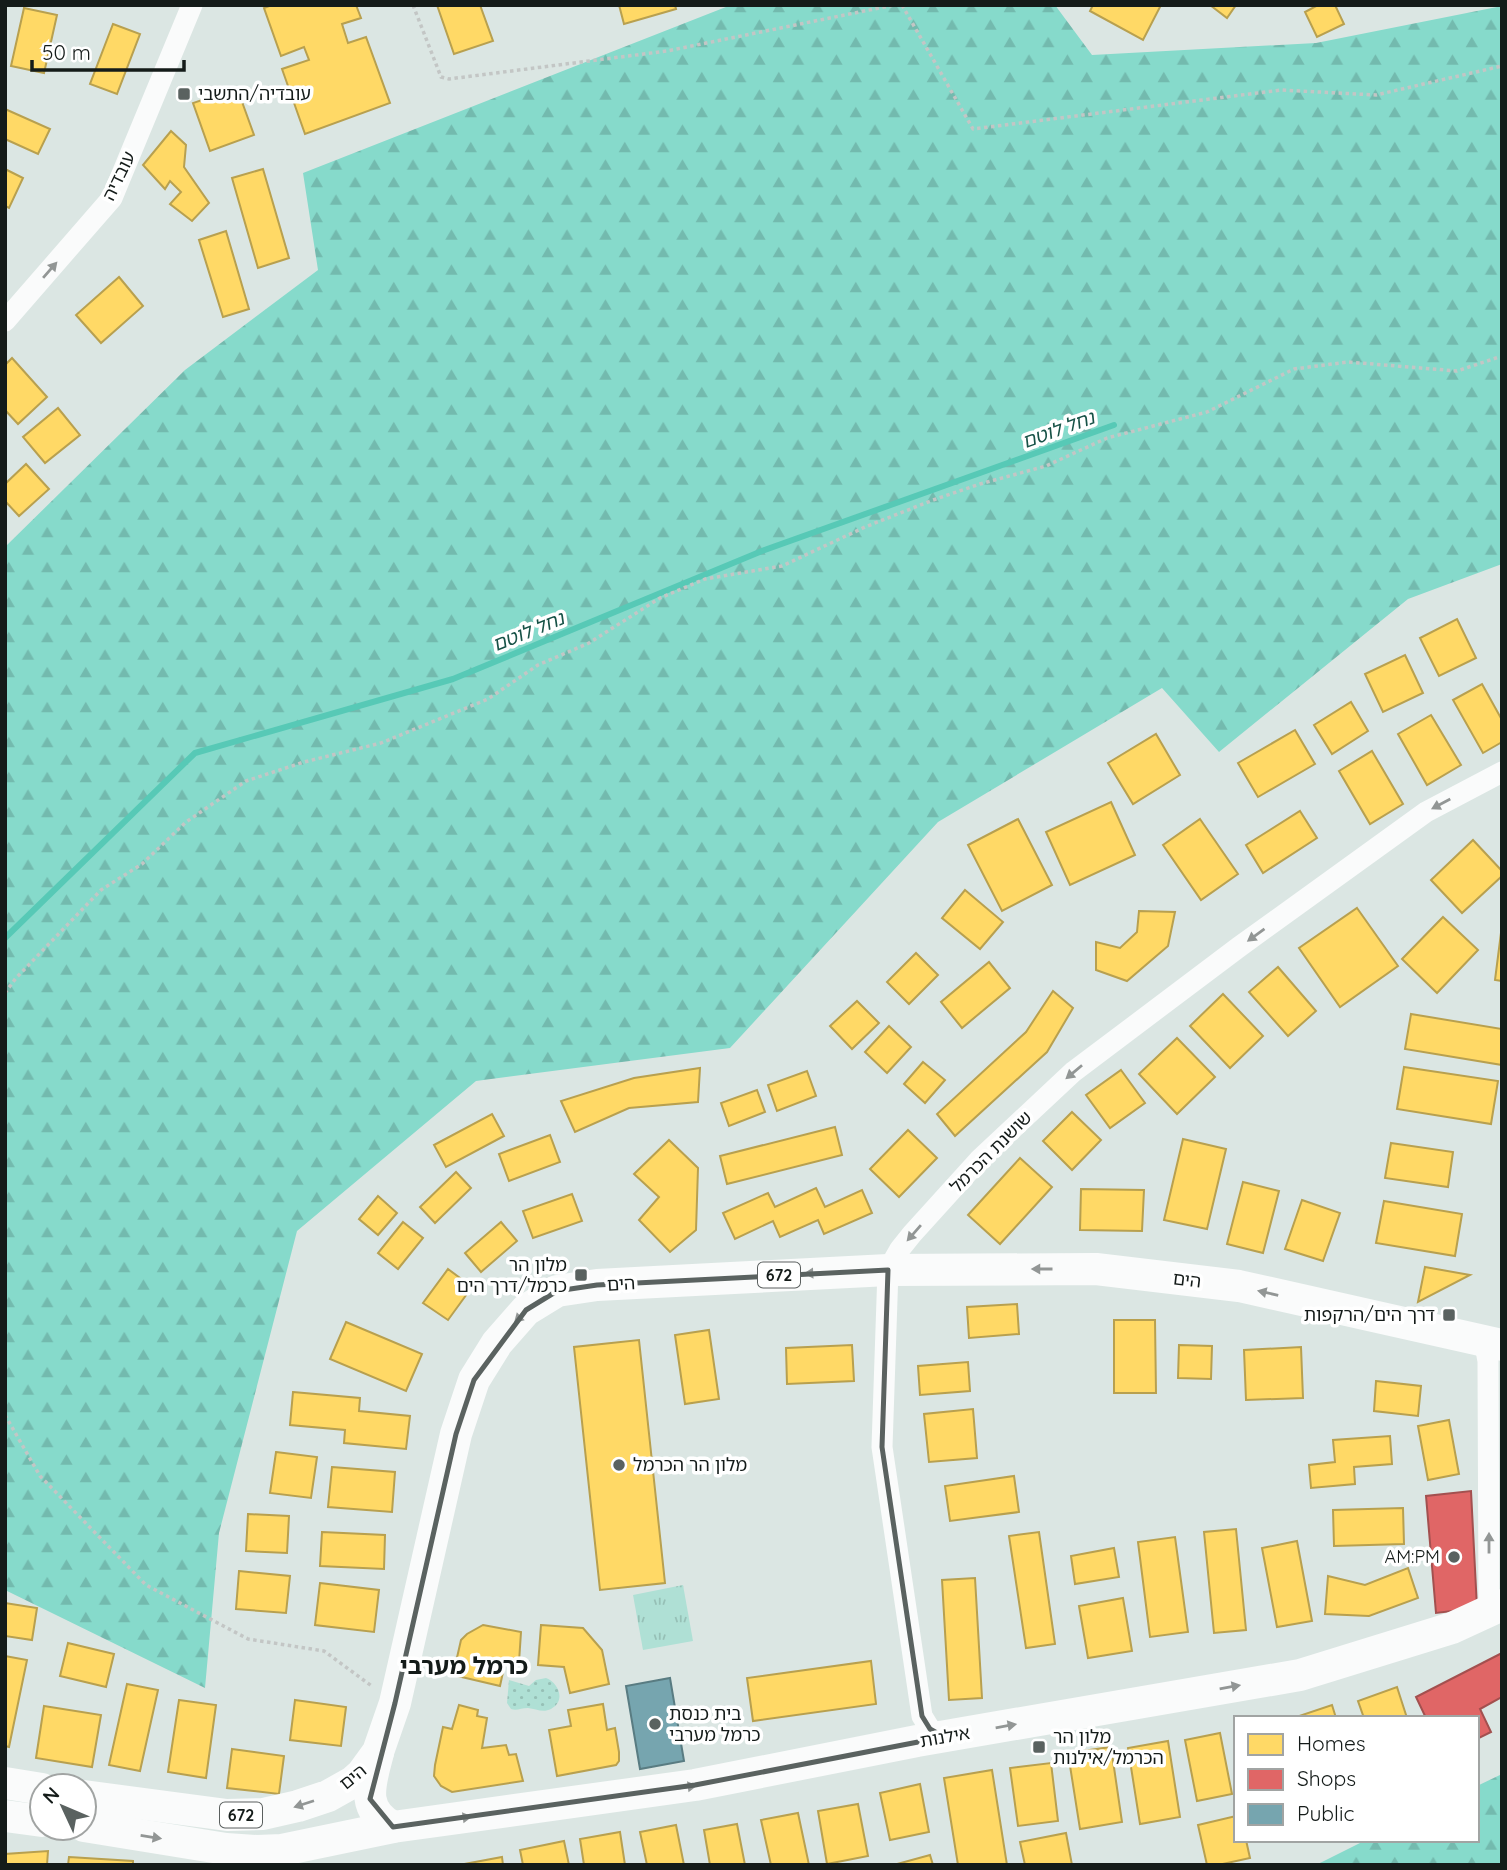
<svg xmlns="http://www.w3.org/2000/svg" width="1507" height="1870" font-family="Quicksand,'Noto Sans Hebrew',sans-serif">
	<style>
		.grass { fill: url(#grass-dots) }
		.forest { fill: url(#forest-firs) }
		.park { fill: url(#park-tufts) }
		.homes { fill: #ffd966; stroke: #b8a04f; stroke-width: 2 }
		.shops { fill: #e06666; stroke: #a3504f; stroke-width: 2 }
		.public { fill: #76a5af; stroke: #597c82; stroke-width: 2 }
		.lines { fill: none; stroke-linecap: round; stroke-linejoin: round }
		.stream { stroke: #57c9b6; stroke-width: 6 }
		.path { stroke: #c3c6c5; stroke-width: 3.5; stroke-dasharray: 3.5 3.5; stroke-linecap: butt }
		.minor { stroke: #fafbfb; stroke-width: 21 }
		.primary { stroke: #fafbfb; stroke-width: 32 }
		.oneway { fill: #929695 }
		.marked { fill: none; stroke: #5a6260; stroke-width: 5; stroke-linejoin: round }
		.poi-dot { fill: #5a6260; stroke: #fff; stroke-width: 2.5 }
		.labels { text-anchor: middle; stroke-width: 7; stroke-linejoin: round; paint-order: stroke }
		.shield { fill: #fff; stroke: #5a5f5e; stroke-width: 2 }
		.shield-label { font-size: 16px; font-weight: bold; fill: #141b19 }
		.poi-label { font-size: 18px; fill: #141b19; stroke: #fff; text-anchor: start }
		.street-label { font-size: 18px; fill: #141b19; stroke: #fff }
		.water-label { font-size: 19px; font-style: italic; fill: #175247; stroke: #fff }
		.district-label { font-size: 24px; font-weight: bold; fill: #141b19; stroke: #fff }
	</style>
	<defs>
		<pattern id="grass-dots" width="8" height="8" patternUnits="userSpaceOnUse" patternTransform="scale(1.75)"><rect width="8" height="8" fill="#afe0d5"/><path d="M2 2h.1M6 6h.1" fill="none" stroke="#96c0b6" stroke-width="1.8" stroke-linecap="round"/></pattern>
		<pattern id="forest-firs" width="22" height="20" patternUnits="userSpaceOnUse" patternTransform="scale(1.75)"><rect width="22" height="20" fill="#86dacb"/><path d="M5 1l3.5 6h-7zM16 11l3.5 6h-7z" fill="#73baae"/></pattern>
		<pattern id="park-tufts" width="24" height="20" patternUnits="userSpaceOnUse" patternTransform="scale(1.75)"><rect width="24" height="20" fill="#afe0d5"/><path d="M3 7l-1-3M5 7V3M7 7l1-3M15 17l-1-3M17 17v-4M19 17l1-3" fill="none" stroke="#96c0b6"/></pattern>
	</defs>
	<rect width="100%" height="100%" fill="#dbe6e3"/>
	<path class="grass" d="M546,1678C559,1683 566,1701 551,1709C543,1713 536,1709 528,1708C521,1708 517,1711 511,1709L507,1703L509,1680L529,1686L536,1680Z"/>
	<g class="forest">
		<polygon points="731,5 1055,5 1092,55 1316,43 1502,6 1502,564 1408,599 1219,752 1162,688 938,822 730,1048 476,1081 297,1231 219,1533 205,1688 5,1590 5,547 185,370 318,270 303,173"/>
		<polygon points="1502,1774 1502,1865 1316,1865 1366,1840 1477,1840 1477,1786"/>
	</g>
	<polygon class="park" points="683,1585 693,1641 643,1650 633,1595"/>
	<g class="homes">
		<polygon points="272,5 356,5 361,18 342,24 348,43 366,37 390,103 305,134 282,69 309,60 304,47 281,56 264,8"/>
		<polygon points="437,5 480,5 493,41 454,54"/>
		<polygon points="619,5 675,5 676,9 624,24"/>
		<polygon points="1093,5 1161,5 1143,40 1090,11"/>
		<polygon points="1210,5 1236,5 1227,18"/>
		<polygon points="1318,5 1335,5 1344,24 1317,37 1305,12"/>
		<polygon points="24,8 57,15 44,73 11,66"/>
		<polygon points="113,24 140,34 117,94 90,84"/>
		<polygon points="237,88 254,135 210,151 193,103"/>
		<polygon points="5,109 50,129 38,154 5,139"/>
		<polygon points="171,131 186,145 184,167 209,203 192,221 170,204 181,192 170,181 165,189 143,165"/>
		<polygon points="5,169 23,178 9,208 5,206"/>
		<polygon points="263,169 289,258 258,268 232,178"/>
		<polygon points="226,231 249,309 223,317 199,240"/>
		<polygon points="119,277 143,306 101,343 76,315"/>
		<polygon points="12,358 47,397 18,424 5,410 5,365"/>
		<polygon points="58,408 80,435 45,463 23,437"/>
		<polygon points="26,464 49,489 19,516 5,501 5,484"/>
		<polygon points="1457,619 1476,658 1439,676 1420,638"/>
		<polygon points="1405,655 1423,693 1383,712 1365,674"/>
		<polygon points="1482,684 1502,720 1502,742 1483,753 1453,700"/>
		<polygon points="1351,702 1368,731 1332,754 1314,725"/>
		<polygon points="1431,715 1461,765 1427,785 1398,734"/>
		<polygon points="1295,730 1315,764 1258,797 1238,763"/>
		<polygon points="1156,734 1180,775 1133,804 1108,763"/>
		<polygon points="1372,751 1403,804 1370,824 1339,771"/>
		<polygon points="1111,802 1135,855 1070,885 1046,832"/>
		<polygon points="1300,811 1317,838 1263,873 1246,845"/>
		<polygon points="1018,819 1052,885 1002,911 968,845"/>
		<polygon points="1200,819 1238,874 1201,900 1163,845"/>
		<polygon points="1473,840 1502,871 1502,876 1462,913 1431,880"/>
		<polygon points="965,890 1003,922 980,949 942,918"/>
		<polygon points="1357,908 1398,966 1340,1007 1299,948"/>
		<polygon points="1139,911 1175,912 1168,946 1127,981 1096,970 1096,942 1120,948 1137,932"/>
		<polygon points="1443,917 1478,950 1437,993 1402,959"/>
		<polygon points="1502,925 1502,981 1495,980"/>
		<polygon points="916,953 938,975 909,1004 887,982"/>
		<polygon points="989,962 1010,988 962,1028 941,1002"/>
		<polygon points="1278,967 1316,1011 1288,1036 1249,992"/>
		<polygon points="1053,991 1073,1008 1047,1052 955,1136 937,1114 1026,1032"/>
		<polygon points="1223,994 1263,1036 1230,1068 1190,1026"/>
		<polygon points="857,1001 879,1023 852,1049 830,1026"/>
		<polygon points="1411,1014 1502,1029 1502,1065 1405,1049"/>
		<polygon points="889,1026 911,1047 887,1073 865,1052"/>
		<polygon points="1177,1038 1215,1077 1177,1114 1139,1074"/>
		<polygon points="923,1062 945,1080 925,1103 904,1084"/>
		<polygon points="1404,1067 1498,1081 1491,1124 1397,1109"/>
		<polygon points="700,1068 698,1102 629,1108 575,1132 561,1101 634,1078"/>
		<polygon points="1121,1070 1145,1103 1110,1128 1086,1095"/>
		<polygon points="807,1071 816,1096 777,1111 768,1085"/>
		<polygon points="757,1090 765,1112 729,1126 721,1103"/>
		<polygon points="1072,1112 1101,1140 1072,1170 1043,1141"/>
		<polygon points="492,1114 504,1136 446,1167 434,1145"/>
		<polygon points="835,1127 842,1155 727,1184 720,1156"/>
		<polygon points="908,1130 937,1158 899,1197 870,1169"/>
		<polygon points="550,1135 560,1162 509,1181 499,1154"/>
		<polygon points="1183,1139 1226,1149 1207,1229 1164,1220"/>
		<polygon points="669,1140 698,1168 696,1230 670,1252 639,1220 659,1197 634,1174"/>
		<polygon points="1391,1143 1453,1152 1448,1187 1385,1178"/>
		<polygon points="1020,1158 1052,1187 1000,1244 968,1215"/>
		<polygon points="456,1172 471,1188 435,1223 420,1207"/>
		<polygon points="1243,1182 1279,1191 1263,1253 1227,1244"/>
		<polygon points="816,1188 825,1207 862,1190 872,1213 824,1234 818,1220 780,1237 773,1221 735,1239 723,1213 768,1193 775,1207"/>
		<polygon points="1081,1189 1144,1190 1142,1231 1080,1230"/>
		<polygon points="572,1194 582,1221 533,1238 523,1211"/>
		<polygon points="378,1196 397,1213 378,1235 359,1219"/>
		<polygon points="1302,1200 1340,1213 1323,1261 1285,1249"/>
		<polygon points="1384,1201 1462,1214 1455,1256 1376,1243"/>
		<polygon points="403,1222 423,1238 398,1269 378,1253"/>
		<polygon points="501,1222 517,1241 481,1272 465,1253"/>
		<polygon points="1425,1267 1470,1275 1418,1302"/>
		<polygon points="448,1269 472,1287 448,1320 423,1303"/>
		<polygon points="1017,1304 1019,1334 969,1338 967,1307"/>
		<polygon points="1114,1320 1155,1320 1156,1393 1114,1393"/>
		<polygon points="346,1322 422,1354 406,1391 330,1359"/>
		<polygon points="709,1330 719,1399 685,1404 675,1335"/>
		<polygon points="639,1340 665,1583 600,1590 574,1347"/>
		<polygon points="852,1345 854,1381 787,1384 786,1348"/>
		<polygon points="1179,1345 1212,1346 1211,1379 1178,1378"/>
		<polygon points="1301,1347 1303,1398 1246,1400 1244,1350"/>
		<polygon points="968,1362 970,1391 920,1395 918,1366"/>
		<polygon points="1376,1381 1421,1386 1418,1416 1374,1411"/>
		<polygon points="293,1392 360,1398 359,1411 410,1416 406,1449 344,1443 345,1430 290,1425"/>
		<polygon points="973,1409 977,1458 929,1462 924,1414"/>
		<polygon points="1449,1420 1459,1474 1428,1480 1418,1426"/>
		<polygon points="1390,1436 1392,1464 1354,1467 1355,1484 1311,1488 1309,1465 1335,1462 1333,1440"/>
		<polygon points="276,1452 317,1457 311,1498 270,1493"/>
		<polygon points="332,1467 395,1472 392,1512 328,1507"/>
		<polygon points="1014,1476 1019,1512 950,1521 945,1486"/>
		<polygon points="1403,1508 1404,1544 1334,1546 1333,1510"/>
		<polygon points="248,1514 289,1516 287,1553 246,1551"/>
		<polygon points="1236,1529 1246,1630 1214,1633 1204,1532"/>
		<polygon points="322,1532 385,1535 384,1569 320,1566"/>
		<polygon points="1039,1532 1055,1644 1026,1648 1009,1536"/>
		<polygon points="1175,1537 1188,1632 1150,1637 1138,1542"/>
		<polygon points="1297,1541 1312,1621 1277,1627 1262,1548"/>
		<polygon points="1114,1548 1119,1577 1075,1584 1071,1556"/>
		<polygon points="1408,1568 1418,1598 1369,1616 1325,1614 1328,1576 1365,1585"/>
		<polygon points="239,1571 290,1576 286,1613 236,1609"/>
		<polygon points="975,1578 982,1698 949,1700 942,1580"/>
		<polygon points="320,1583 379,1590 374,1632 315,1625"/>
		<polygon points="1123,1598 1132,1651 1088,1658 1079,1606"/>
		<polygon points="5,1603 37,1608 32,1640 5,1636"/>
		<polygon points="483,1625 521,1632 519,1662 505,1663 500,1686 453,1675 461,1640 467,1634"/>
		<polygon points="541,1625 583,1628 602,1650 609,1684 570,1693 564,1667 538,1665"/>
		<polygon points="68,1643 114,1654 106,1687 60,1676"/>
		<polygon points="5,1656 27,1660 9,1747 5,1746"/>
		<polygon points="871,1661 876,1704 753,1721 747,1678"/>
		<polygon points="127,1684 158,1690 140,1771 109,1765"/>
		<polygon points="1397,1687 1407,1718 1364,1718 1358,1701"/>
		<polygon points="179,1700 216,1705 206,1778 168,1772"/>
		<polygon points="295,1700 346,1707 341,1746 290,1740"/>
		<polygon points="603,1704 607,1730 615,1728 619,1752 619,1761 616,1765 557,1776 549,1730 571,1726 568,1710"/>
		<polygon points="459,1705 478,1710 477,1716 487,1718 482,1748 506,1745 509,1755 516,1754 523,1781 452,1792 441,1786 434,1776 435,1765 443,1727 452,1729"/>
		<polygon points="1332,1705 1336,1718 1300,1718 1299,1716"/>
		<polygon points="44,1706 101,1715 92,1767 36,1758"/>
		<polygon points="1220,1733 1232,1794 1197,1801 1185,1740"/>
		<polygon points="1168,1741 1180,1817 1140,1824 1128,1748"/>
		<polygon points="1111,1747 1122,1822 1080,1829 1068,1753"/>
		<polygon points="232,1749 284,1756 279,1794 227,1788"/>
		<polygon points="1051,1763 1058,1821 1018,1826 1010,1768"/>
		<polygon points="992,1770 1007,1865 958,1865 944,1778"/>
		<polygon points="920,1784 929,1832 890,1840 880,1793"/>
		<polygon points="858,1804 868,1856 827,1864 818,1811"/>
		<polygon points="798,1813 809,1865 771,1865 761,1820"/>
		<polygon points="1236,1816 1236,1840 1246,1840 1250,1858 1218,1865 1207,1865 1198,1825"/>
		<polygon points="737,1824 745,1865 710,1865 704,1830"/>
		<polygon points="676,1825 684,1865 647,1865 640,1832"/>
		<polygon points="620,1832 625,1865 584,1865 580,1839"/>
		<polygon points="1066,1833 1072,1865 1025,1865 1020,1842"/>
		<polygon points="564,1841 569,1865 523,1865 520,1850"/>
		<polygon points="48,1851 47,1865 5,1865 5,1854"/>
		<polygon points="930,1855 933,1865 898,1865 897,1864"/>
		<polygon points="69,1857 133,1861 133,1865 68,1865"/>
		<polygon points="502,1857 503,1865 459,1865"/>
	</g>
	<g class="shops">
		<polygon points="1471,1491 1477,1608 1436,1613 1426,1496"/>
		<polygon points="1502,1653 1502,1697 1480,1709 1491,1732 1477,1739 1477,1718 1426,1718 1416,1697"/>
	</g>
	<polygon class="public" points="670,1678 684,1761 640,1769 626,1686"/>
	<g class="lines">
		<polyline class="stream" points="5,938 195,753 453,679 762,551 1114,425"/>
		<g class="path">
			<polyline points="413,5 441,77 449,79 667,51 894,5"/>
			<polyline points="902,5 973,129 1281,90 1376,95 1502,66"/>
			<polyline points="5,993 16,978 101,890 142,864 186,822 246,781 304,762 381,743 488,699 538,665 589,643 660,598 705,579 782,566 865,527 933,500 980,484 1046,466 1107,438 1207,412 1294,369 1348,362 1457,371 1502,356"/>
			<polyline points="5,1415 40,1476 146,1585 248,1639 324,1651 373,1687"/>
		</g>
		<g class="minor">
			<polyline points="5,321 112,198 192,5"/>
			<polyline points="1481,1340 1486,1350 1488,1361 1489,1611"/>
			<polyline points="944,1737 930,1729 922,1716 882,1447 888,1270 900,1249 912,1234 979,1160 1073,1072 1239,947 1426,812 1502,772"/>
		</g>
		<g class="primary">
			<path d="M378,1753C370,1784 360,1809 393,1827"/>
			<polyline points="5,1783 42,1789"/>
			<polyline points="84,1796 227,1815 263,1814 298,1806 328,1796 353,1782 362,1774 378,1752 395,1703 456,1434 474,1380 497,1343 526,1310 557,1291 597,1285 888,1270 1096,1269 1239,1286 1502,1345"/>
			<polyline points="5,1816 42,1821"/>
			<polyline points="84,1826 226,1849 257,1851 282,1850 393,1827 695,1785 917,1741 1300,1675 1452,1628 1502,1605"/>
		</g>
	</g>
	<defs><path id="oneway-solid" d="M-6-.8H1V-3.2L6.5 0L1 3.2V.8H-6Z" transform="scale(1.75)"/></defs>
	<g class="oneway">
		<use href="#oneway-solid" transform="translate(50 270) rotate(-49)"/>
		<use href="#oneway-solid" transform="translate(1441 804) rotate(152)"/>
		<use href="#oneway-solid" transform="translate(1256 935) rotate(144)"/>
		<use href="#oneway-solid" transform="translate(1074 1072) rotate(140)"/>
		<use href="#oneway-solid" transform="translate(914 1233) rotate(131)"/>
		<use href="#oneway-solid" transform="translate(1042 1269) rotate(180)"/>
		<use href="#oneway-solid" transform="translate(815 1273) rotate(177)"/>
		<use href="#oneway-solid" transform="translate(1268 1293) rotate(-167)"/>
		<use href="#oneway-solid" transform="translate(522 1315) rotate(135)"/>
		<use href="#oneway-solid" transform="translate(1489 1543) rotate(-90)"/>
		<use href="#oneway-solid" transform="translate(1230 1687) rotate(-10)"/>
		<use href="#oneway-solid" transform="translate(1006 1726) rotate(-10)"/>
		<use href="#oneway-solid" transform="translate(686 1787) rotate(-8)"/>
		<use href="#oneway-solid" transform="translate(304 1804) rotate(162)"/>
		<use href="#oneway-solid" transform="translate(461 1818) rotate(-8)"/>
		<use href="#oneway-solid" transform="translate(151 1837) rotate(9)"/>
	</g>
	<path class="marked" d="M888,1270L882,1447L922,1716L930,1729L944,1737L695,1785L393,1827L370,1799L395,1703L456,1434L474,1380L526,1310L557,1291L597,1285Z"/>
	<g class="poi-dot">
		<rect x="177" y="87" width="14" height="14" rx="3.5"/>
		<rect x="574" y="1268" width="14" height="14" rx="3.5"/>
		<rect x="1442" y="1308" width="14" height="14" rx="3.5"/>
		<circle cx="619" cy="1465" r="7"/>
		<circle cx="1454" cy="1557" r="7"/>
		<circle cx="655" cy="1724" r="7"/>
		<rect x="1032" y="1740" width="14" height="14" rx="3.5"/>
	</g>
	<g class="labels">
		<g class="shield">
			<rect x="758" y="1262.5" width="42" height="25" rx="5"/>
			<rect x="220" y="1802.5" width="42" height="25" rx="5"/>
		</g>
		<g class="shield-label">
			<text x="779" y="1281">672</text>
			<text x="241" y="1821">672</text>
		</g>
		<g class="poi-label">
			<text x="198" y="100">עובדיה/התשבי</text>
			<text x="567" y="1271" text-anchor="end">מלון הר<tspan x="567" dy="21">כרמל/דרך הים</tspan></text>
			<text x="1435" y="1321" text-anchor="end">דרך הים/הרקפות</text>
			<text x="633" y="1471">מלון הר הכרמל</text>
			<text x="1440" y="1563" text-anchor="end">AM:PM</text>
			<text x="669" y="1720">בית כנסת<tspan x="669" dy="21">כרמל מערבי</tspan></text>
			<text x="1053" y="1743">מלון הר<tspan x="1053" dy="21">הכרמל/אילנות</tspan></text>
		</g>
		<g class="street-label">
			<text transform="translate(119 176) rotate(-64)" y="6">עובדיה</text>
			<text transform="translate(991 1152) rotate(-45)" y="6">שושנת הכרמל</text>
			<text transform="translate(1187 1280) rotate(7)" y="6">הים</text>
			<text transform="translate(621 1284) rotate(-3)" y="6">הים</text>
			<text transform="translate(945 1737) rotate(-10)" y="6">אילנות</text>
			<text transform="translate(353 1777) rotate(-39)" y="6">הים</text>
		</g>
		<g class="water-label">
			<text transform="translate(1058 429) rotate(-20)" y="7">נחל לוטם</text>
			<text transform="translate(528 631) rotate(-22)" y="7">נחל לוטם</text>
		</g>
		<g class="district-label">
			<text x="464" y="1674">כרמל מערבי</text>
		</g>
	</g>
	<rect width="1507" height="1870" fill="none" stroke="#141b19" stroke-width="14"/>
	<rect x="1234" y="1716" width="245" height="126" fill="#ffffff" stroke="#a1a4a3" stroke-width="2"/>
	<rect x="1248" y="1734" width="35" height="21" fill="#ffd966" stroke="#a1a4a3" stroke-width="2"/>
	<text x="1297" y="1751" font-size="21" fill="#141b19">Homes</text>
	<rect x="1248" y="1769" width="35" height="21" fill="#e06666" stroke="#a1a4a3" stroke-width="2"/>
	<text x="1297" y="1786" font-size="21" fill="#141b19">Shops</text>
	<rect x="1248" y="1804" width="35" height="21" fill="#76a5af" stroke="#a1a4a3" stroke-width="2"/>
	<text x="1297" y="1821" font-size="21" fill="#141b19">Public</text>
	<g transform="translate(63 1807) rotate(314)"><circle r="33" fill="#ffffff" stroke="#a1a4a3" stroke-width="2"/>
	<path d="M0-5L12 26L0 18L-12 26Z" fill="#5a6260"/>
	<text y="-10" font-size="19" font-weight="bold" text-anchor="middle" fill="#141b19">N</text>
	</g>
	<path d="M32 60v10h152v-10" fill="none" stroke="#141b19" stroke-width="3.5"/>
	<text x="42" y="60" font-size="21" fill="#141b19" stroke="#ffffff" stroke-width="5" paint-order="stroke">50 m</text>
</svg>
